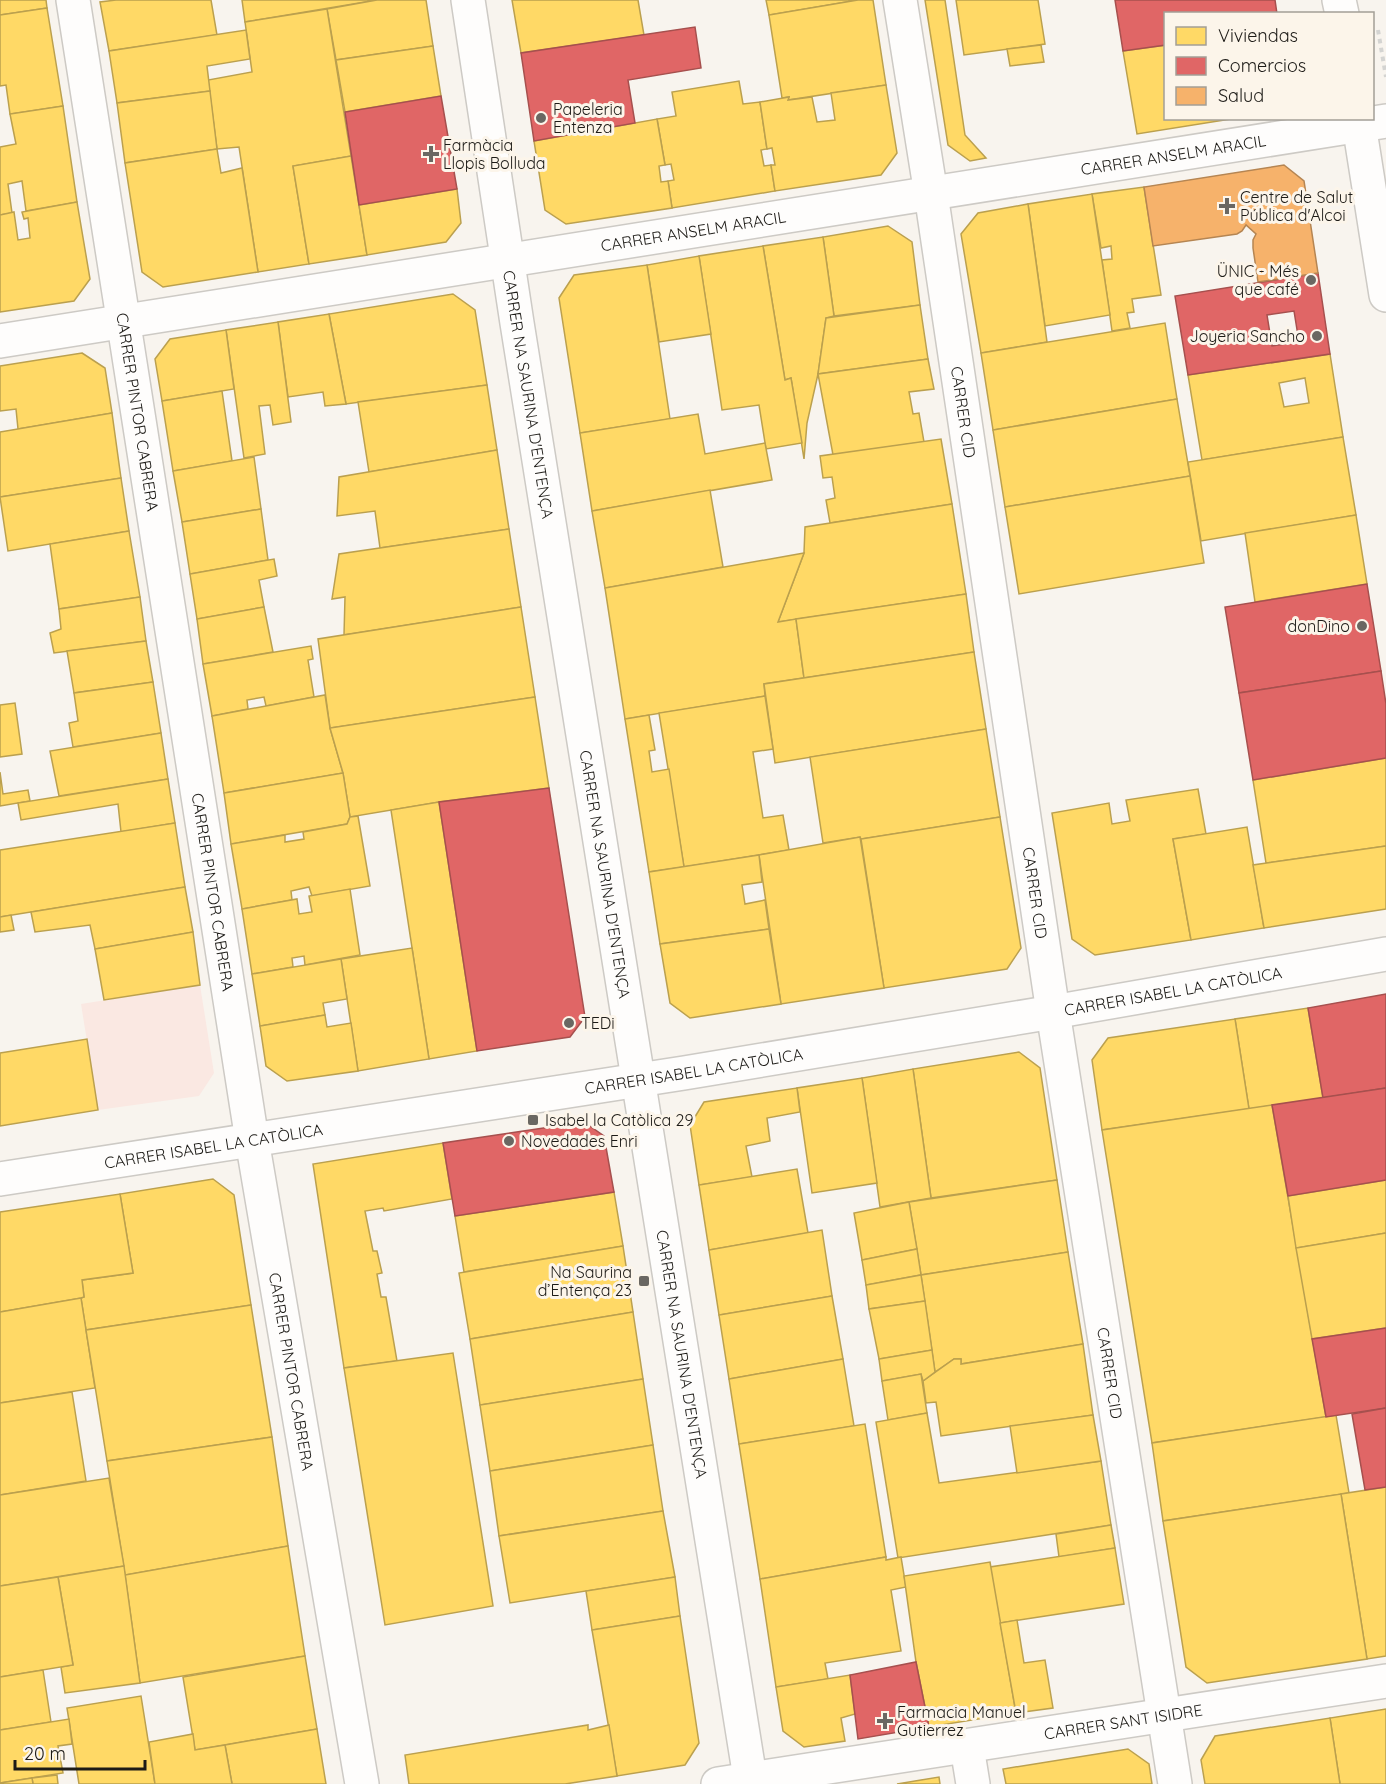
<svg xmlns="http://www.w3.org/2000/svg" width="1386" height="1784" font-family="Quicksand,sans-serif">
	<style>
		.green { fill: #fae8e2 }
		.homes { fill: #ffd966; stroke: #bba04e; stroke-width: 1.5; fill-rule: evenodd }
		.shops { fill: #e06666; stroke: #a6504e; stroke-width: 1.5; fill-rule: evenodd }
		.health { fill: #f6b26b; stroke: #b58552; stroke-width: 1.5 }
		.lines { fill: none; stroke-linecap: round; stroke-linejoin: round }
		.street-casing { stroke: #cdcac5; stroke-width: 36 }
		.secondary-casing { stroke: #cdcac5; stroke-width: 36 }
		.primary-casing { stroke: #cdcac5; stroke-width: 36 }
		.path { stroke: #d4d4d2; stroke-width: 4; stroke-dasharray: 4.5 4.5; stroke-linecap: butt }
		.street { stroke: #fefdfc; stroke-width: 33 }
		.secondary { stroke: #fefdfc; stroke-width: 33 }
		.primary { stroke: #fefdfc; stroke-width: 33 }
		.poi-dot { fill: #6a6762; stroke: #fcf5ea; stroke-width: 2 }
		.labels { text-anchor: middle; stroke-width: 6; stroke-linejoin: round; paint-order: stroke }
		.poi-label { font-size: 16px; fill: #1d1b17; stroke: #fcf5ea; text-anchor: start }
		.street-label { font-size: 16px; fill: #1d1b17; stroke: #fcf5ea }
	</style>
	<rect width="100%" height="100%" fill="#f8f4ee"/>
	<polygon class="green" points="200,985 214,1073 199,1096 98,1110 81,1004"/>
	<g class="homes">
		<polygon points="0,0 46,0 47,8 0,15"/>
		<polygon points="116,0 211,0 217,35 109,51 100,2"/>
		<polygon points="242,0 377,0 245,22"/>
		<polygon points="377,0 426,0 433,46 336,60 327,9"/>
		<polygon points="512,0 638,0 644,35 521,53"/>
		<polygon points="766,0 858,0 769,15"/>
		<polygon points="858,0 873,0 886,85 788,100 789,97 782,98 769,15"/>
		<polygon points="925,0 945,0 965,135 986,158 970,161 948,145"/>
		<polygon points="956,0 1038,0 1045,44 964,55"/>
		<polygon points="47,8 63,106 10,114 6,85 0,86 0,15"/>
		<polygon points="327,9 351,156 293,166 309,264 258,272 239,147 217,149 208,80 252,72 245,22"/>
		<polygon points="246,30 250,59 207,66 210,91 117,103 109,51"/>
		<polygon points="1041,45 1044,62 1010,66 1007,49"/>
		<polygon points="1166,45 1166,118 1237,118 1137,134 1123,51"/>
		<polygon points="433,46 441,96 345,112 336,60"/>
		<polygon points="739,81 743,104 760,102 767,149 761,150 764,166 771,165 775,191 672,208 668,181 674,180 671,164 665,165 657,119 676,116 672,92"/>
		<polygon points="886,85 897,153 881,175 775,191 771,165 775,165 772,148 767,149 760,102 789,97 788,100 812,97 817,122 835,120 831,93"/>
		<polygon points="210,91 217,149 125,163 117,103"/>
		<polygon points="63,106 77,202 26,211 22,181 8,184 12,213 0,215 0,147 16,144 10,114"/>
		<polygon points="657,119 665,165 659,166 661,182 668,181 672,208 566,224 545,210 534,141"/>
		<polygon points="217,149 221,173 242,168 258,272 163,287 142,272 125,163"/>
		<polygon points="351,156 367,255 309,264 293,166"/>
		<polygon points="1144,187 1161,295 1132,299 1134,312 1127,313 1130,328 1112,331 1102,260 1112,259 1111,246 1101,248 1092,194"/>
		<polygon points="457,189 461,223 446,242 367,255 359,205"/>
		<polygon points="1092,194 1110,315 1045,326 1028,204"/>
		<polygon points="77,202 90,279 74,301 0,312 0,215 14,212 18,240 30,238 28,218 24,219 22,212"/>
		<polygon points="1028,204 1047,342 981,353 961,234 978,213"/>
		<polygon points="888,226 912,242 920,305 834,316 823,237"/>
		<polygon points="823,237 834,316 826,318 818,374 807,423 804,459 791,378 785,380 763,246"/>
		<polygon points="763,246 785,380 791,378 802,443 766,449 759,405 722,410 699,256"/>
		<polygon points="699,256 711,334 659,342 647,265"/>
		<polygon points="647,265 670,419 580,433 559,298 574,275"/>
		<polygon points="453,294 475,310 487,385 346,404 329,314"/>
		<polygon points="920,305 928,359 818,374 826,318"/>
		<polygon points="329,314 346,404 325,406 323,392 288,397 278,322"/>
		<polygon points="278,322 291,422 273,425 270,405 259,406 265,454 244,458 226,330"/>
		<polygon points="1165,323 1177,399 993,430 981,353"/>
		<polygon points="226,330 234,389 162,401 155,359 170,339"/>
		<polygon points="82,353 105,368 112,413 18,429 16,409 0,411 0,366"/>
		<path d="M1330,354L1343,437L1202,460L1188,375ZM1305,378L1309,403L1284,407L1279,383Z"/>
		<polygon points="928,359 934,389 909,392 913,414 919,413 924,442 833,455 818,374"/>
		<polygon points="487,385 497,450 369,472 358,402"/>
		<polygon points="222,391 232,461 173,471 162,401"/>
		<polygon points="1177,399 1190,476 1005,507 993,430"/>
		<polygon points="112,413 121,478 0,497 0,432"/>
		<polygon points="698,414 705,454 765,443 772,480 592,511 580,433"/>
		<polygon points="1343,437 1356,515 1201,541 1188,462"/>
		<polygon points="941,439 952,504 830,523 826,500 835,498 832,477 823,478 820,456"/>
		<polygon points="497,450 509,529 380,548 375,511 337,516 339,477"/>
		<polygon points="254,457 261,509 182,522 173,471"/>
		<polygon points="1190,476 1204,563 1019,594 1005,507"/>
		<polygon points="121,478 129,531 8,551 0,497"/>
		<polygon points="710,490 723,567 605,588 592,511"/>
		<polygon points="952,504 966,594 778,622 804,553 805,527"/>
		<polygon points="261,509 268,560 190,574 182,522"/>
		<polygon points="1356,515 1367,584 1255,602 1245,533"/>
		<polygon points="509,529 521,607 344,635 345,597 332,599 339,554"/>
		<polygon points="129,531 140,597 59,609 50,544"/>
		<polygon points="804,553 778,622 796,619 804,678 764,684 765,696 625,719 605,588"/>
		<polygon points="274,559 277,576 259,580 264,607 197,619 190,574"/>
		<polygon points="966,594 974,652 804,678 796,619"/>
		<polygon points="140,597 146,641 54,653 50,633 61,629 59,609"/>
		<polygon points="264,607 273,652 203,664 197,619"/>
		<polygon points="521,607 535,697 330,728 318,639"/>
		<polygon points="146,641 153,682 74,693 67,651"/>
		<polygon points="311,646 313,659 308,660 314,697 266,706 264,697 247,700 248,709 212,716 203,664"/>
		<polygon points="974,652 986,729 775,763 764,684"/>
		<polygon points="153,682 161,733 73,747 69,723 78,721 74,693"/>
		<polygon points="325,695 330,728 343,773 224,793 212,716"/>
		<polygon points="765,696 773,749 753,752 763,818 783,815 789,850 684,867 659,713"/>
		<polygon points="535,697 549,788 439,802 350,817 343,773 330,728"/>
		<polygon points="15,703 22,754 0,757 0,705"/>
		<polygon points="649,715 655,750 649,751 652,772 669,769 684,867 649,872 625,719"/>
		<polygon points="986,729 1000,817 861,839 860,837 823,843 810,757"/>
		<polygon points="161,733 168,779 59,796 50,751"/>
		<polygon points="1386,758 1386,846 1266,863 1253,780"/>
		<polygon points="0,772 3,794 28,790 30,801 0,806"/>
		<polygon points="343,773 350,817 347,824 231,844 224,793"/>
		<polygon points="168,779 175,823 121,832 118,804 21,820 18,803"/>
		<polygon points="1198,789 1206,834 1173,839 1191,940 1095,955 1072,939 1052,813 1109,803 1112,824 1130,821 1126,800"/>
		<polygon points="439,802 477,1051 429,1059 391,810"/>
		<polygon points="358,816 370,886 312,896 309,887 291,891 292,900 242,909 231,844 285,835 285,842 304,839 303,832 347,824 350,817"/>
		<polygon points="1000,817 1021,948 1007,969 884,988 861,839"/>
		<polygon points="175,823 185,887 0,917 0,850"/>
		<polygon points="1247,827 1264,928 1191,940 1173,839"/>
		<polygon points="860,837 884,988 781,1004 759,855"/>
		<polygon points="1386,846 1386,909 1264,928 1253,865"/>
		<polygon points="759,855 762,882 742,885 745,904 765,900 769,929 660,944 649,872"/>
		<polygon points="185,887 193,932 95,949 90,925 35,932 31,912"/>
		<polygon points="350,889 360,955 305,965 304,956 292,958 293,967 252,974 242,909 297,899 299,914 312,912 309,896"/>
		<polygon points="11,915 14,930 0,932 0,917"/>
		<polygon points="769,929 781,1004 690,1018 670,1003 660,944"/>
		<polygon points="193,932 200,985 104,1000 95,949"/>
		<polygon points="412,948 429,1059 358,1071 341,959"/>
		<polygon points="341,959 347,999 323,1003 325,1015 260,1026 252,974"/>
		<polygon points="1308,1008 1323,1098 1249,1109 1235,1019"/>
		<polygon points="325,1015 327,1027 351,1023 358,1071 287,1081 266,1066 260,1026"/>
		<polygon points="1235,1019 1249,1109 1102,1130 1092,1060 1108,1038"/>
		<polygon points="87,1039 98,1110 0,1126 0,1053"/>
		<polygon points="1019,1052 1040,1068 1057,1180 931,1198 913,1069"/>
		<polygon points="913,1069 931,1198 880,1207 862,1078"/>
		<polygon points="862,1078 877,1183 812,1193 797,1088"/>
		<polygon points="797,1088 800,1112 767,1118 770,1141 746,1146 752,1177 699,1185 690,1125 704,1102"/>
		<polygon points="1272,1105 1326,1417 1152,1443 1102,1130"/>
		<polygon points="443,1143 452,1199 384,1211 383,1208 365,1211 373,1251 377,1251 382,1273 377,1274 381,1297 386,1297 397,1361 344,1368 313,1164"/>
		<polygon points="797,1169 808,1233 709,1250 699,1185"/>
		<polygon points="213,1179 234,1195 251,1305 86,1330 81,1298 84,1297 82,1280 133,1273 120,1194"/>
		<polygon points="1057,1180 1068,1252 921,1275 909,1202"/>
		<polygon points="1386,1180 1386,1233 1296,1248 1288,1196"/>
		<polygon points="614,1192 623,1246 464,1272 455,1216"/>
		<polygon points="120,1194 133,1273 82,1280 84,1297 81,1298 0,1312 0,1212"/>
		<polygon points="909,1202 917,1249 862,1260 854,1213"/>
		<polygon points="822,1230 832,1296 719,1315 709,1250"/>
		<polygon points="1386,1233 1386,1328 1312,1339 1296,1248"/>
		<polygon points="623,1246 633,1312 470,1339 459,1273"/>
		<polygon points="917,1249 921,1275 866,1285 862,1260"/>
		<polygon points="1068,1252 1083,1344 961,1364 961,1359 954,1359 935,1372 921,1275"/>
		<polygon points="921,1275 925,1301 869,1309 866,1285"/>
		<polygon points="832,1296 843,1359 729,1379 719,1315"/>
		<polygon points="81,1298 95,1388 0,1403 0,1312"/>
		<polygon points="925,1301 932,1350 879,1359 869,1309"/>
		<polygon points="251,1305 272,1437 107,1461 86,1330"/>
		<polygon points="633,1312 643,1379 480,1405 470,1339"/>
		<polygon points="1083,1344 1093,1415 941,1436 936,1402 926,1403 923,1381 954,1359 961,1359 961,1364"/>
		<polygon points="932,1350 935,1372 923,1381 921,1374 882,1381 879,1359"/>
		<polygon points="453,1353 493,1606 385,1625 344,1368"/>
		<polygon points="843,1359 854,1426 739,1444 729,1379"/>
		<polygon points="921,1374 927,1413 888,1420 882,1381"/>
		<polygon points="643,1379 653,1445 490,1471 480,1405"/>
		<polygon points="72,1392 86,1481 0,1495 0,1403"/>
		<polygon points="927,1413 939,1483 1101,1461 1111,1525 898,1558 876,1422"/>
		<polygon points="1093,1415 1101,1461 1017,1473 1010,1426"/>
		<polygon points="1336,1415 1349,1493 1163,1521 1152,1443"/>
		<polygon points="865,1424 886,1557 760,1579 739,1444"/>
		<polygon points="272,1437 288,1546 125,1575 107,1461"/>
		<polygon points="653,1445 663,1511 499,1536 490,1471"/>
		<polygon points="109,1478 124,1566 0,1586 0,1495"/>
		<polygon points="1386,1487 1386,1656 1367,1659 1341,1494"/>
		<polygon points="1341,1494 1367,1659 1207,1683 1186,1667 1163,1521"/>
		<polygon points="663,1511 675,1577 510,1603 499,1536"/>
		<polygon points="1111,1525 1115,1548 1059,1557 1056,1534"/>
		<polygon points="288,1546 305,1656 140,1683 125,1575"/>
		<polygon points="1115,1548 1124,1604 1000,1623 990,1567"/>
		<polygon points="886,1557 886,1560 901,1557 906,1587 891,1590 901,1651 825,1663 828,1679 776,1687 760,1579"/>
		<polygon points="990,1562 1016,1713 929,1727 916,1662 904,1576"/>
		<polygon points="124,1566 140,1683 65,1693 61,1667 73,1665 58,1577"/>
		<polygon points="58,1577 73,1665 0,1677 0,1586"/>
		<polygon points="675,1577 680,1616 592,1630 586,1591"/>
		<polygon points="680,1616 699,1743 685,1765 617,1776 592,1630"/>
		<polygon points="1017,1620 1024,1663 1045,1660 1053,1708 1016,1713 1000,1623"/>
		<polygon points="305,1656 317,1729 195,1750 183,1677"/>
		<polygon points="43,1670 51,1722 0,1730 0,1677"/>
		<polygon points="850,1675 855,1714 841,1718 845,1741 804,1747 783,1731 776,1687"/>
		<polygon points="141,1696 155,1784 79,1784 67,1708"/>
		<polygon points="1386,1709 1386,1784 1340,1784 1330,1718"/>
		<polygon points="1330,1718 1340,1784 1205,1784 1201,1760 1215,1736"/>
		<polygon points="69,1719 72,1744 58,1746 63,1773 0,1783 0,1730"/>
		<polygon points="588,1725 588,1730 609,1725 617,1776 565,1784 409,1784 405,1755"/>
		<polygon points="317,1729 326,1784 232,1784 225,1745"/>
		<polygon points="193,1734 195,1750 225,1745 232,1784 155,1784 149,1742"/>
		<polygon points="1128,1749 1149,1764 1152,1784 1006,1784 1003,1769"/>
		<polygon points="57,1775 58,1784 33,1784 32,1778"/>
		<polygon points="939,1777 940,1784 897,1784"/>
		<polygon points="32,1778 33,1784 0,1784 0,1783"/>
	</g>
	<g class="shops">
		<polygon points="1115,0 1275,0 1277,14 1166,14 1166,45 1123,51"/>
		<polygon points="695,27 701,68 628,80 635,123 534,141 521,53"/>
		<polygon points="441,96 457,189 359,205 345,112"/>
		<path d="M1318,273L1330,354L1188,375L1175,296ZM1294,311L1299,342L1272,346L1267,315Z"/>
		<polygon points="1367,584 1381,671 1239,693 1225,607"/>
		<polygon points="1381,671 1386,704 1386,758 1253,780 1239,693"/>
		<polygon points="549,788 585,1017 570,1037 477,1051 439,802"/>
		<polygon points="1386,994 1386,1088 1323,1098 1308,1008"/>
		<polygon points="1386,1088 1386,1180 1288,1196 1272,1105"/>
		<polygon points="584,1122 604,1136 614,1192 455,1216 443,1143"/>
		<polygon points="1386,1328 1386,1408 1326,1417 1312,1339"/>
		<polygon points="1386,1408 1386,1487 1365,1490 1352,1414"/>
		<polygon points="916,1662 929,1727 858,1739 850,1675"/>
	</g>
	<polygon class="health" points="1284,165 1304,181 1318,273 1258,282 1253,248 1253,240 1256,234 1246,225 1242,231 1237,234 1153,246 1144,187"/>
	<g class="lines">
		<g class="street-casing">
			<g id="street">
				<path id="s1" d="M73,0L252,1140L362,1784"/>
				<path id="s2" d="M900,0L931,194L1053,1012L1175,1784"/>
				<path id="s3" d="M0,341L1386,121"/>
				<polyline points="967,1747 973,1784"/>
				<path id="s4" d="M718,1784L1386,1681"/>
			</g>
		</g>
		<g class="secondary-casing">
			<g id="secondary">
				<path id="s5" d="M0,1179L684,1073L1053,1012L1386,954"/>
			</g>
		</g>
		<g class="primary-casing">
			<g id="primary">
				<path id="s6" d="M468,0L517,323L751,1784"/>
				<polyline points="1339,0 1342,14"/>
				<polyline points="1358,118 1386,295"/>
			</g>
		</g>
		<polyline class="path" points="1378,30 1386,77"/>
		<use href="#street" class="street"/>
		<use href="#secondary" class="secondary"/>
		<use href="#primary" class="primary"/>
	</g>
	<g class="poi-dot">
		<circle cx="541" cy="118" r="6"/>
		<path d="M428 145h6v6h6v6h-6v6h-6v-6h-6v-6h6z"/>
		<path d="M1224 197h6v6h6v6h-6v6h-6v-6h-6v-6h6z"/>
		<circle cx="1311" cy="280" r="6"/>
		<circle cx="1317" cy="336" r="6"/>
		<circle cx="1362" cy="626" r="6"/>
		<circle cx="569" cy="1023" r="6"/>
		<rect x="527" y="1114" width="12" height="12" rx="3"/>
		<circle cx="509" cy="1141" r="6"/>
		<rect x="638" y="1275" width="12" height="12" rx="3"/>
		<path d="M882 1712h6v6h6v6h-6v6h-6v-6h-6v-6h6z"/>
	</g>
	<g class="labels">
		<g class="poi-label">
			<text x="553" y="115">Papeleria<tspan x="553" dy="18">Entenza</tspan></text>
			<text x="443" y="151">Farmàcia<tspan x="443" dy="18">Llopis Bolluda</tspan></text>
			<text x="1240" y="203">Centre de Salut<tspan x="1240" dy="18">Pública d'Alcoi</tspan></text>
			<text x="1299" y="277" text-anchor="end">ÜNIC - Més<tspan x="1299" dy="18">que café</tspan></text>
			<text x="1305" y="342" text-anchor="end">Joyeria Sancho</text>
			<text x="1350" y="632" text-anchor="end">donDino</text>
			<text x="581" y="1029">TEDi</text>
			<text x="545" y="1126">Isabel la Catòlica 29</text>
			<text x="521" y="1147">Novedades Enri</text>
			<text x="632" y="1278" text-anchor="end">Na Saurina<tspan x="632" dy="18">d’Entença 23</tspan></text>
			<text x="897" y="1718">Farmacia Manuel<tspan x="897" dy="18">Gutierrez</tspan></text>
		</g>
		<g class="street-label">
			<text dy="6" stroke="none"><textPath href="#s3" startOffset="1188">CARRER ANSELM ARACIL</textPath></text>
			<text dy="6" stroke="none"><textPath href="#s3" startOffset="702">CARRER ANSELM ARACIL</textPath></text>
			<text dy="6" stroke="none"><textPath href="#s6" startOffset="399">CARRER NA SAURINA D'ENTENÇA</textPath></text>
			<text dy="6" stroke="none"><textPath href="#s2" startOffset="417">CARRER CID</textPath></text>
			<text dy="6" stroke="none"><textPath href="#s1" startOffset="417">CARRER PINTOR CABRERA</textPath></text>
			<text dy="6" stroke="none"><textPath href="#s6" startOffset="885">CARRER NA SAURINA D'ENTENÇA</textPath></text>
			<text dy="6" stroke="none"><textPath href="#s2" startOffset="903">CARRER CID</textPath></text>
			<text dy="6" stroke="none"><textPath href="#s1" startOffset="903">CARRER PINTOR CABRERA</textPath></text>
			<text dy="6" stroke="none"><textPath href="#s5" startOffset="1188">CARRER ISABEL LA CATÒLICA</textPath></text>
			<text dy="6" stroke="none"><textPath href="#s5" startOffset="702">CARRER ISABEL LA CATÒLICA</textPath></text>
			<text dy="6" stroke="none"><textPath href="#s5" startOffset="216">CARRER ISABEL LA CATÒLICA</textPath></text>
			<text dy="6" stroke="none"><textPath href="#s6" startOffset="1371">CARRER NA SAURINA D'ENTENÇA</textPath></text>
			<text dy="6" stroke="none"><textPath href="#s1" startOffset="1389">CARRER PINTOR CABRERA</textPath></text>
			<text dy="6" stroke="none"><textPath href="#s2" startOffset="1389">CARRER CID</textPath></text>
			<text dy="6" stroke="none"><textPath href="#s4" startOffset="410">CARRER SANT ISIDRE</textPath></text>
		</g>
	</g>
	<rect x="1164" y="12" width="210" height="108" fill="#fcf5ea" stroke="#a39e96" stroke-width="1.5"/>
	<rect x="1176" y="27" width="30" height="18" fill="#ffd966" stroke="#a39e96" stroke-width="1.5"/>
	<text x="1218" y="42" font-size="18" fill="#1d1b17">Viviendas</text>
	<rect x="1176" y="57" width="30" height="18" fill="#e06666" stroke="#a39e96" stroke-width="1.5"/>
	<text x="1218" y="72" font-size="18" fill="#1d1b17">Comercios</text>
	<rect x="1176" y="87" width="30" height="18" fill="#f6b26b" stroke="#a39e96" stroke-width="1.5"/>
	<text x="1218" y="102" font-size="18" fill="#1d1b17">Salud</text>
	<path d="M15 1760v9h130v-9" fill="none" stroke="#1d1b17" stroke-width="3"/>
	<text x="24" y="1760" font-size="18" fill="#1d1b17" stroke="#fcf5ea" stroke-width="4.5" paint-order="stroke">20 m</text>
</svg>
